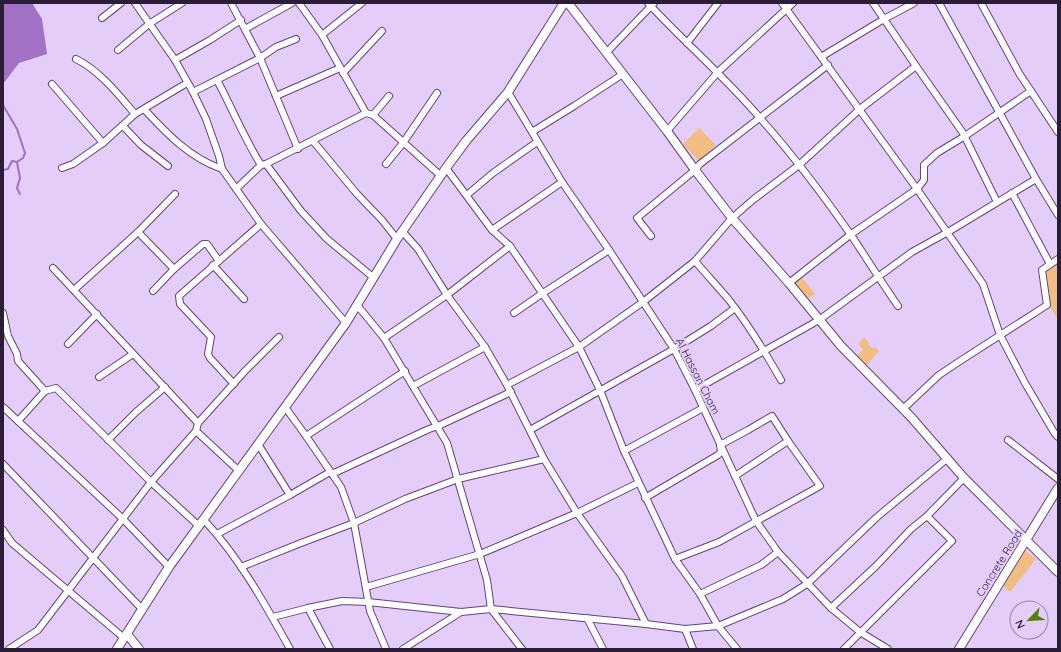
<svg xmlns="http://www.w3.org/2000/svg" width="1061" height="652" font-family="Quicksand,sans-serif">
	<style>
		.green { fill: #f2bd82 }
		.water { fill: #a071c4 }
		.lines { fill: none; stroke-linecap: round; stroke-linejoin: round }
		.stream { stroke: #a071c4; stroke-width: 2 }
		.street-casing { stroke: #664281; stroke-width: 8 }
		.secondary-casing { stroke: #664281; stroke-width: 10 }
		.street { stroke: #fff; stroke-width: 6 }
		.secondary { stroke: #fff; stroke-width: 8 }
		.labels { text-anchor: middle; stroke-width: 4; stroke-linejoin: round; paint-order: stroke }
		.street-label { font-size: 11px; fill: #2b1c37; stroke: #e4cdf9 }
	</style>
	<rect width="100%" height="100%" fill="#e4cdf9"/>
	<g class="green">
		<polygon points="699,128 716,145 699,161 683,144"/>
		<polygon points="1058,262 1058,320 1050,307 1044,272"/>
		<polygon points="802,277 815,294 806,300 794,283"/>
		<polygon points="864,337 869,343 868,344 873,349 875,347 879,351 866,366 856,357 863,349 858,344"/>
		<polygon points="1022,548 1036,559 1010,592 1001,584"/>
	</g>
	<polygon class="water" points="3,3 32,3 42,19 47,54 19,63 3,84"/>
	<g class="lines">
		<g class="stream">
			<polyline points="3,105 17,129 25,153 23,158 17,162 20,178 17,188 20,194"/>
			<polyline points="3,170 8,169 12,161 17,162"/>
		</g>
		<g class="street-casing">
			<g id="street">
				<polyline points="135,3 175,60 193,92 206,119 219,156 222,169 261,224 346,323"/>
				<polyline points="231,3 260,58 298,149"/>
				<polyline points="299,3 322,35 366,113 373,115 441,176"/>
				<path d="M648,3C684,42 725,77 760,118C793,155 823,195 851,235C867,259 882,283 898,306"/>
				<polyline points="782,3 917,189 983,284 1000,335 1025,383 1055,434 1058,437"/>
				<polyline points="873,3 916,66 963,133 997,202"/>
				<polyline points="939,3 1036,179 1058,215"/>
				<polyline points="981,3 1019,73 1058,132"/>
				<polyline points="102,18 121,3"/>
				<polyline points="245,29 292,3"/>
				<polyline points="322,35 362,3"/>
				<polyline points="687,43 718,3"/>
				<polyline points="118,50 149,24 182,3"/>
				<polyline points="607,52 654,3"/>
				<polyline points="821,57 884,19 914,3"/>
				<path d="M76,59C100,71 118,94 135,114"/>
				<polyline points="175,60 210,40 241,20"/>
				<polyline points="343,73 382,31"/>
				<path d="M217,80C232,108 244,138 261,165"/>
				<polyline points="52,84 103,143"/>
				<polyline points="193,92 260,58 276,47 296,39"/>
				<polyline points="508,92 562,182 609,250 674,349 695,390 756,521 778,552 831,608 860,632 888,649"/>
				<polyline points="276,96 340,68"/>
				<path d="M144,109C167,134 190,158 222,169"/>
				<polyline points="373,115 389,96"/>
				<polyline points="123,126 141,145 168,166"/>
				<polyline points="667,131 718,72 793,3"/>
				<polyline points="532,132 574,106 623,74"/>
				<polyline points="313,141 357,194 382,220 397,239"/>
				<polyline points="266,164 301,211 327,239 374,278"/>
				<polyline points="386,164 403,143 437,93"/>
				<polyline points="62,168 73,164 103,143 135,114 187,83"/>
				<polyline points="446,168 492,230 510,246 579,347 600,390 624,451 675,559 700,594 718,626 737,649"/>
				<polyline points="236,189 261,165 266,164 366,113"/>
				<polyline points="1012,193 1050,264"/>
				<polyline points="467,195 493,173 537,142"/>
				<polyline points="492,230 562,182"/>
				<polyline points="402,231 418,249 447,295 485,347 507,385 544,459 577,513 622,576 646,624"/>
				<polyline points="138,232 174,269"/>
				<polyline points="651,236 637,218 695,170 700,164 828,65"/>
				<path d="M695,261C706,274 718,287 729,300C749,325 765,352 781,380"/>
				<polyline points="213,265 244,299"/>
				<polyline points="53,268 198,423"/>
				<polyline points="789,283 850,235 917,189 924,180 924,165 937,153 965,136 1031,91"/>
				<polyline points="74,290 138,232 175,194"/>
				<polyline points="153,291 174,269 203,244 207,244 219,261"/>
				<polyline points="357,305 384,338 447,443 487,580 491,609 522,649"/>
				<polyline points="3,313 8,336 17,354 18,361 45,391"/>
				<polyline points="514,313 543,293 609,250"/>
				<polyline points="384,338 447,295 510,246"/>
				<polyline points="68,344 97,314"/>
				<polyline points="99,377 133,354"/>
				<polyline points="234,384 210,358 208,354 211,337 180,304 179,296 261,224"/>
				<polyline points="507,385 579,347 643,302 695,261 732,218 754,199 799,165 860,109 916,66"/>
				<polyline points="413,386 485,347"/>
				<polyline points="695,390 819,320 912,252 948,232 1036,179"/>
				<polyline points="3,407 123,519 169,567"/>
				<polyline points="285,407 306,436 341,487 354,523 370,611 386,649"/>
				<polyline points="903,409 939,375 960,361 1047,305 1042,270 1058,259"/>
				<polyline points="18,421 45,391 56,388 151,482 199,526"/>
				<polyline points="530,430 674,349 711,326 735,308"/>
				<polyline points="196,431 238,470"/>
				<polyline points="306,436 405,371"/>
				<polyline points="108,440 136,412 165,387"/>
				<polyline points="1008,440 1058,479"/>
				<polyline points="258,444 290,495"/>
				<polyline points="624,451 703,408"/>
				<polyline points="3,464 142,609"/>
				<polyline points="332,474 429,429 438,426 511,392"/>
				<polyline points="735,476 788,441"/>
				<polyline points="645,498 718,455 721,452 720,445 748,430 772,416 788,441 820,486 719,542 675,559"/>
				<path d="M204,520C239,557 265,604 290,649"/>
				<polyline points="3,530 12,543 124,638"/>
				<polyline points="217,534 290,495 330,472"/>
				<polyline points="241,567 301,543 354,523 405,499 458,479 544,459"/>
				<polyline points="366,587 480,554 577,513 638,483"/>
				<polyline points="700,594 761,565 778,552"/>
				<polyline points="308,608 330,649"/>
				<polyline points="831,608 876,566 911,529 927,516 964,478"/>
				<polyline points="273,617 308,608 342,601 368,602 461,612 491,609 646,624 685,629 718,626 783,599 807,584 877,517 948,458"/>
				<polyline points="587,618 603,649"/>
				<polyline points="685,629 693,649"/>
				<polyline points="9,649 38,630 151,482 196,431 198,423 245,371 279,337"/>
				<polyline points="403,649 461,612"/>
				<polyline points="844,649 952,541 927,516"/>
			</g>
		</g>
		<g class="secondary-casing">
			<g id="secondary">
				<polyline points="568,3 667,131 695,170 732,218 789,283 841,346 911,417 964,478 1058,572"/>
				<polyline points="127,634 139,649"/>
				<polyline points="117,649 169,567 346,323 397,239 446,168 466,141 508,92 564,3"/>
				<polyline points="959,649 1058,488"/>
			</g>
		</g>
		<use href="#street" class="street"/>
		<use href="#secondary" class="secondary"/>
	</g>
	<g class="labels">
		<g class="street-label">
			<text transform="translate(698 376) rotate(63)" y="4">Al Hassan Cham</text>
			<text transform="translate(999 563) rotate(-58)" y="4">Concrete Road</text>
		</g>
	</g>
	<rect width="1061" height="652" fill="none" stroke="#2b1c37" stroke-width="8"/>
	<g transform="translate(1029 620) rotate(245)"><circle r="19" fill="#e4cdf9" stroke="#9a86ab"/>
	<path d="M0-3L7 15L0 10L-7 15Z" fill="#568005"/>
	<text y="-6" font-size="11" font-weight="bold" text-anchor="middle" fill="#2b1c37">N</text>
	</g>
</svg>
